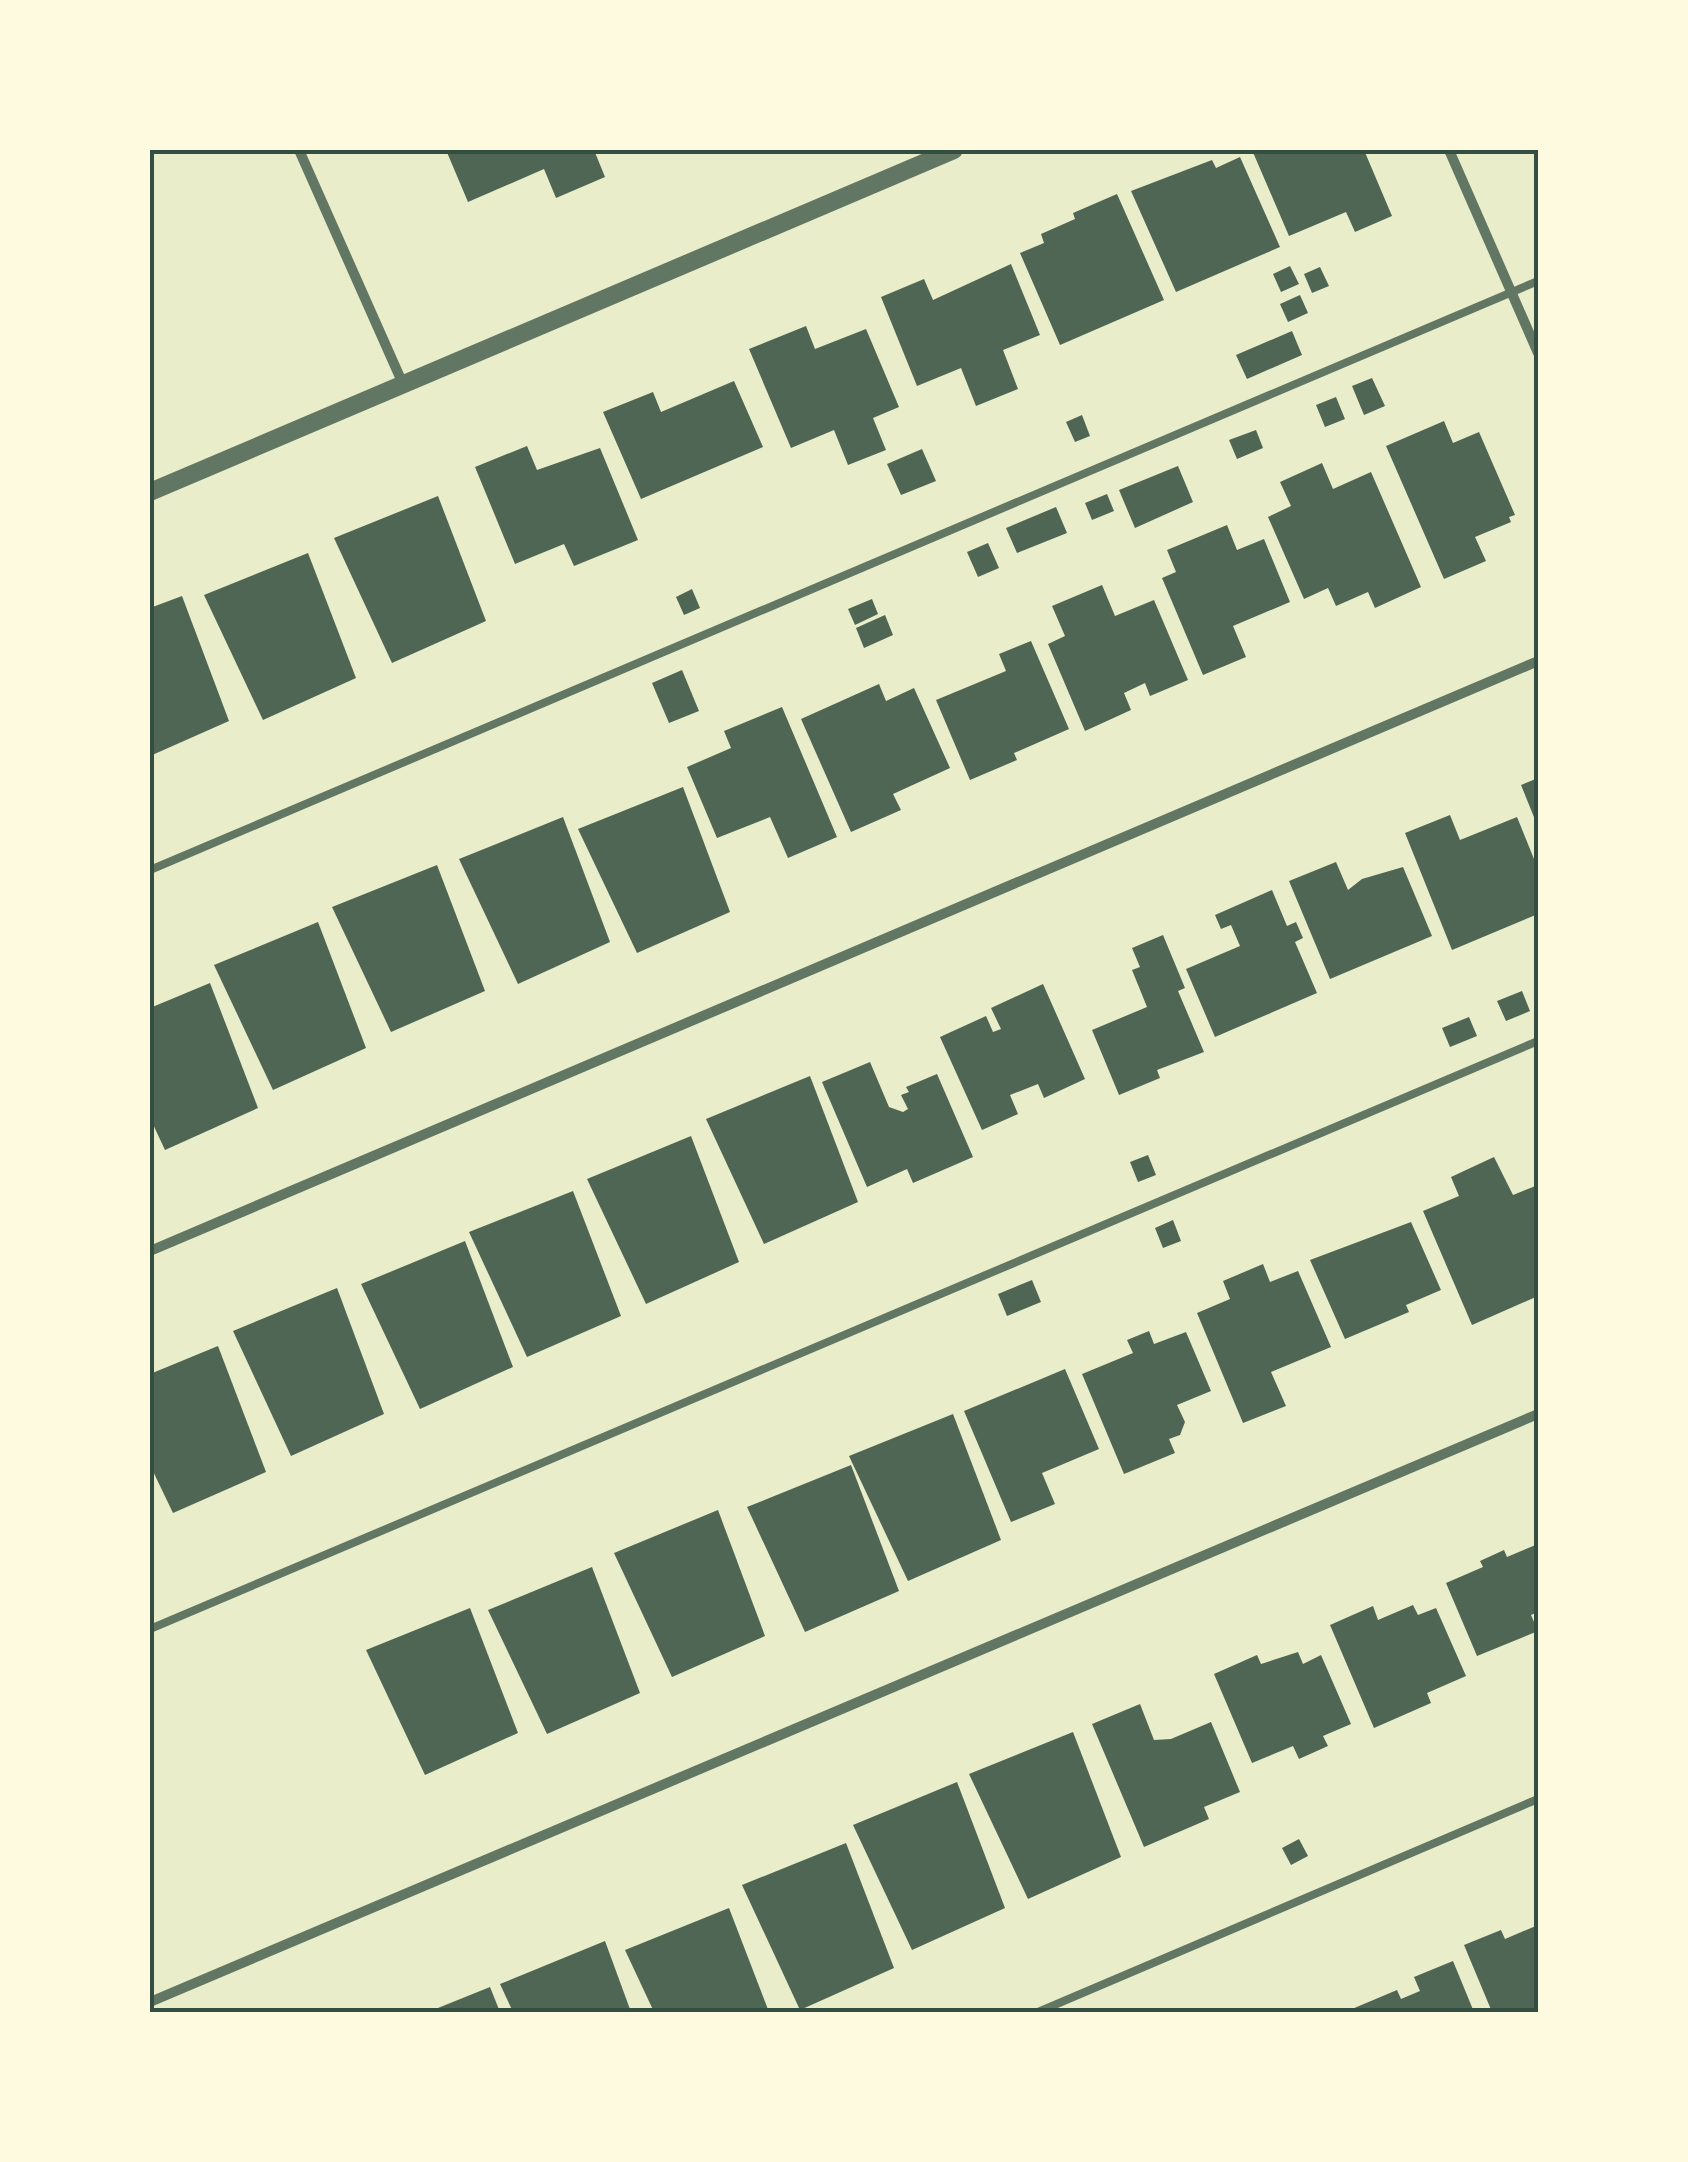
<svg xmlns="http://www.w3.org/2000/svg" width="1688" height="2162" font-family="Mulish,sans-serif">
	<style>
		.building { fill: #4f6655 }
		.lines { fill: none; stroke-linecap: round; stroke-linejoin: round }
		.service { stroke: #617663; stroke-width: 8 }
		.minor { stroke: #617663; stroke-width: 10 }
		.tertiary { stroke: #617663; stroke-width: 18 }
		.neatline { fill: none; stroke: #344e41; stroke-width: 4 }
	</style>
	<rect width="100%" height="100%" fill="#e9edc9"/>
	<g class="building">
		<polygon points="446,150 594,150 605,177 556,198 544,169 468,202"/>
		<polygon points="1252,150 1364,150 1392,216 1355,232 1346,212 1289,236"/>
		<polygon points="1240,157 1280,247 1176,292 1131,191 1212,160 1216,168"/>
		<polygon points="1117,194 1164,300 1060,345 1020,253 1044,243 1041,234 1075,219 1073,213"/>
		<polygon points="1011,264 1040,335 1003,350 1018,389 976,406 961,368 917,386 881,297 924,279 933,300"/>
		<polygon points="1290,266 1299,284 1281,292 1273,274"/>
		<polygon points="1320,267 1329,286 1312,293 1304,274"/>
		<polygon points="1300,295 1308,313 1288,322 1280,304"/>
		<polygon points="806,326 815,349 866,329 899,407 873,418 886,450 848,465 834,430 791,448 749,349"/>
		<polygon points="1292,331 1302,355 1247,379 1236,355"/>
		<polygon points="1372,378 1385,406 1364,415 1352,386"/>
		<polygon points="734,381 763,447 641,499 603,412 653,392 661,412"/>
		<polygon points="1336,397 1345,419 1325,427 1316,405"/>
		<polygon points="1082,415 1090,436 1075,442 1066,422"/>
		<polygon points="1444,421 1453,443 1479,432 1515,515 1509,517 1511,522 1475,537 1486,561 1444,579 1386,446"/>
		<polygon points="1256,430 1263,448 1237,459 1229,440"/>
		<polygon points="527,446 537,470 600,448 638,540 574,566 564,544 515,564 475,467"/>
		<polygon points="922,449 936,481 901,495 887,464"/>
		<polygon points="1322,463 1333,489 1371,472 1421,587 1375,608 1368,592 1336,606 1328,588 1304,599 1268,517 1291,506 1280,482"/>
		<polygon points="1178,466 1193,502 1135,528 1119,490"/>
		<polygon points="1107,494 1114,511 1092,520 1085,503"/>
		<polygon points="438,496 486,621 392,663 334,538"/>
		<polygon points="1056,507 1067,533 1017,553 1006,528"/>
		<polygon points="1227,525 1237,550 1264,539 1290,602 1233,626 1246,657 1203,675 1162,578 1176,572 1167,550"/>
		<polygon points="988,543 999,568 978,577 967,552"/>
		<polygon points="308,553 356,678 263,720 204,595"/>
		<polygon points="1102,585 1115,616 1154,600 1188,680 1150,696 1145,683 1124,693 1131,710 1085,731 1048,644 1065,636 1052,606"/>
		<polygon points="692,589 700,608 684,615 676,597"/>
		<polygon points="182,596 229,721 150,756 150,608"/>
		<polygon points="872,599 878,614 855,625 848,609"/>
		<polygon points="885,615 893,635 864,648 856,628"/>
		<polygon points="1031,641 1069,729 1014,753 1017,760 970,780 936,700 1006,671 999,654"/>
		<polygon points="682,670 699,711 669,723 652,683"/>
		<polygon points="879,684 886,701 914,688 950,768 893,794 901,810 851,832 801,719"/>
		<polygon points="782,707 837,837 788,858 770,817 717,838 687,767 731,748 724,731"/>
		<polygon points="1538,778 1538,827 1521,785"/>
		<polygon points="683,787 730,912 637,953 578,829"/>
		<polygon points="1450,815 1460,840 1517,817 1538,869 1538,914 1452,950 1405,833"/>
		<polygon points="563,817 610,942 518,984 459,859"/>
		<polygon points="1336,862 1348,890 1362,879 1403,867 1432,936 1330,979 1289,881"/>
		<polygon points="437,865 485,991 391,1032 332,907"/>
		<polygon points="1272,890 1287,926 1296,922 1303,938 1295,942 1317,993 1215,1037 1186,969 1240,946 1231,925 1221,929 1215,915"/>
		<polygon points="318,922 366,1048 273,1090 214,965"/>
		<polygon points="1163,935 1185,988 1178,991 1204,1052 1157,1070 1160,1078 1119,1095 1092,1030 1147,1007 1132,970 1140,967 1132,948"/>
		<polygon points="210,983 258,1108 165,1150 150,1118 150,1008"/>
		<polygon points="1043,984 1085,1079 1044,1098 1038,1084 1010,1095 1018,1114 982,1130 940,1037 986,1016 993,1032 1001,1029 991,1008"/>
		<polygon points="1522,991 1530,1011 1506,1021 1497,1001"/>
		<polygon points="1469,1017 1477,1036 1450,1047 1442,1028"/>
		<polygon points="870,1062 889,1107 903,1112 908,1109 901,1095 909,1092 906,1087 937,1074 973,1157 913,1183 907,1169 867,1187 822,1082"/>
		<polygon points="810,1076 858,1202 764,1244 706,1119"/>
		<polygon points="691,1136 739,1262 646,1304 587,1179"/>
		<polygon points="1148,1155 1156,1175 1138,1182 1130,1162"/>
		<polygon points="1494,1157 1513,1195 1538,1185 1538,1296 1472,1325 1423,1211 1459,1196 1451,1177"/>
		<polygon points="573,1191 621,1316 527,1357 469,1232"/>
		<polygon points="1173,1220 1181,1241 1163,1248 1155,1228"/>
		<polygon points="1411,1222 1441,1290 1406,1305 1409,1312 1345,1339 1310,1260"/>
		<polygon points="465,1241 513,1367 420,1409 361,1284"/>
		<polygon points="1263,1264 1270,1282 1298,1271 1331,1347 1271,1372 1286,1406 1243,1423 1197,1313 1230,1299 1223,1281"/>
		<polygon points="1032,1280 1041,1302 1007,1316 998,1294"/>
		<polygon points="337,1288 384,1414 291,1456 233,1331"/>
		<polygon points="1149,1331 1154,1344 1186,1332 1211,1391 1177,1405 1185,1422 1180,1435 1169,1439 1175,1453 1124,1474 1082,1374 1133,1353 1127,1340"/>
		<polygon points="218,1346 266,1472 173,1513 150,1465 150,1374"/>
		<polygon points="1065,1369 1099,1449 1042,1473 1055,1504 1011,1522 964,1411"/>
		<polygon points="953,1414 1001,1540 908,1581 849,1456"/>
		<polygon points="851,1465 899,1591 805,1632 747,1507"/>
		<polygon points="718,1510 765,1636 672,1677 614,1553"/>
		<polygon points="1538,1544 1538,1612 1531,1615 1538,1631 1477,1656 1446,1583 1483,1567 1480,1561 1504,1550 1507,1557"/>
		<polygon points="592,1567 640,1693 547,1734 488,1610"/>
		<polygon points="1413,1605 1418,1615 1436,1608 1466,1676 1427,1693 1431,1703 1374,1728 1330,1625 1373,1606 1378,1620"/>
		<polygon points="470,1608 518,1733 425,1775 366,1650"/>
		<polygon points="1298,1652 1303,1664 1321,1655 1351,1724 1323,1736 1328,1746 1299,1759 1293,1746 1252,1763 1214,1674 1257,1655 1261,1664"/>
		<polygon points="1140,1704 1154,1740 1171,1739 1211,1722 1240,1792 1204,1807 1209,1819 1144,1847 1092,1724"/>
		<polygon points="1073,1732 1121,1857 1028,1899 969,1774"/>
		<polygon points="957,1782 1005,1908 912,1950 853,1825"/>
		<polygon points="1299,1839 1308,1856 1291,1865 1282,1848"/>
		<polygon points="846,1843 894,1968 800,2010 742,1885"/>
		<polygon points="729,1908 769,2012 654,2012 625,1950"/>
		<polygon points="1538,1925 1538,2012 1492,2012 1464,1945 1501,1930 1505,1939"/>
		<polygon points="605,1941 631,2012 513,2012 500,1984"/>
		<polygon points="1453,1961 1474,2012 1354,2012 1352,2009 1397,1990 1401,1999 1420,1991 1414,1977"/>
		<polygon points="490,1987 500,2012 428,2012"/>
	</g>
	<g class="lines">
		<g class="service">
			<polyline points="150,870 1538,281"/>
			<polyline points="150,1629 1538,1041"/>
			<polyline points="1038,2012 1538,1799"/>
		</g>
		<g class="minor">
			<polyline points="299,150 403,384"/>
			<polyline points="1449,150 1538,353"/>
			<polyline points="150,1251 1538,661"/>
			<polyline points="150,2002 1538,1414"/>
		</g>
		<polyline class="tertiary" points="150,492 954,150"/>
	</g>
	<rect width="1688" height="2162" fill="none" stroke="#fefae0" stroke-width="305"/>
	<rect x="152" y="152" width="1384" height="1858" class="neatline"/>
</svg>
